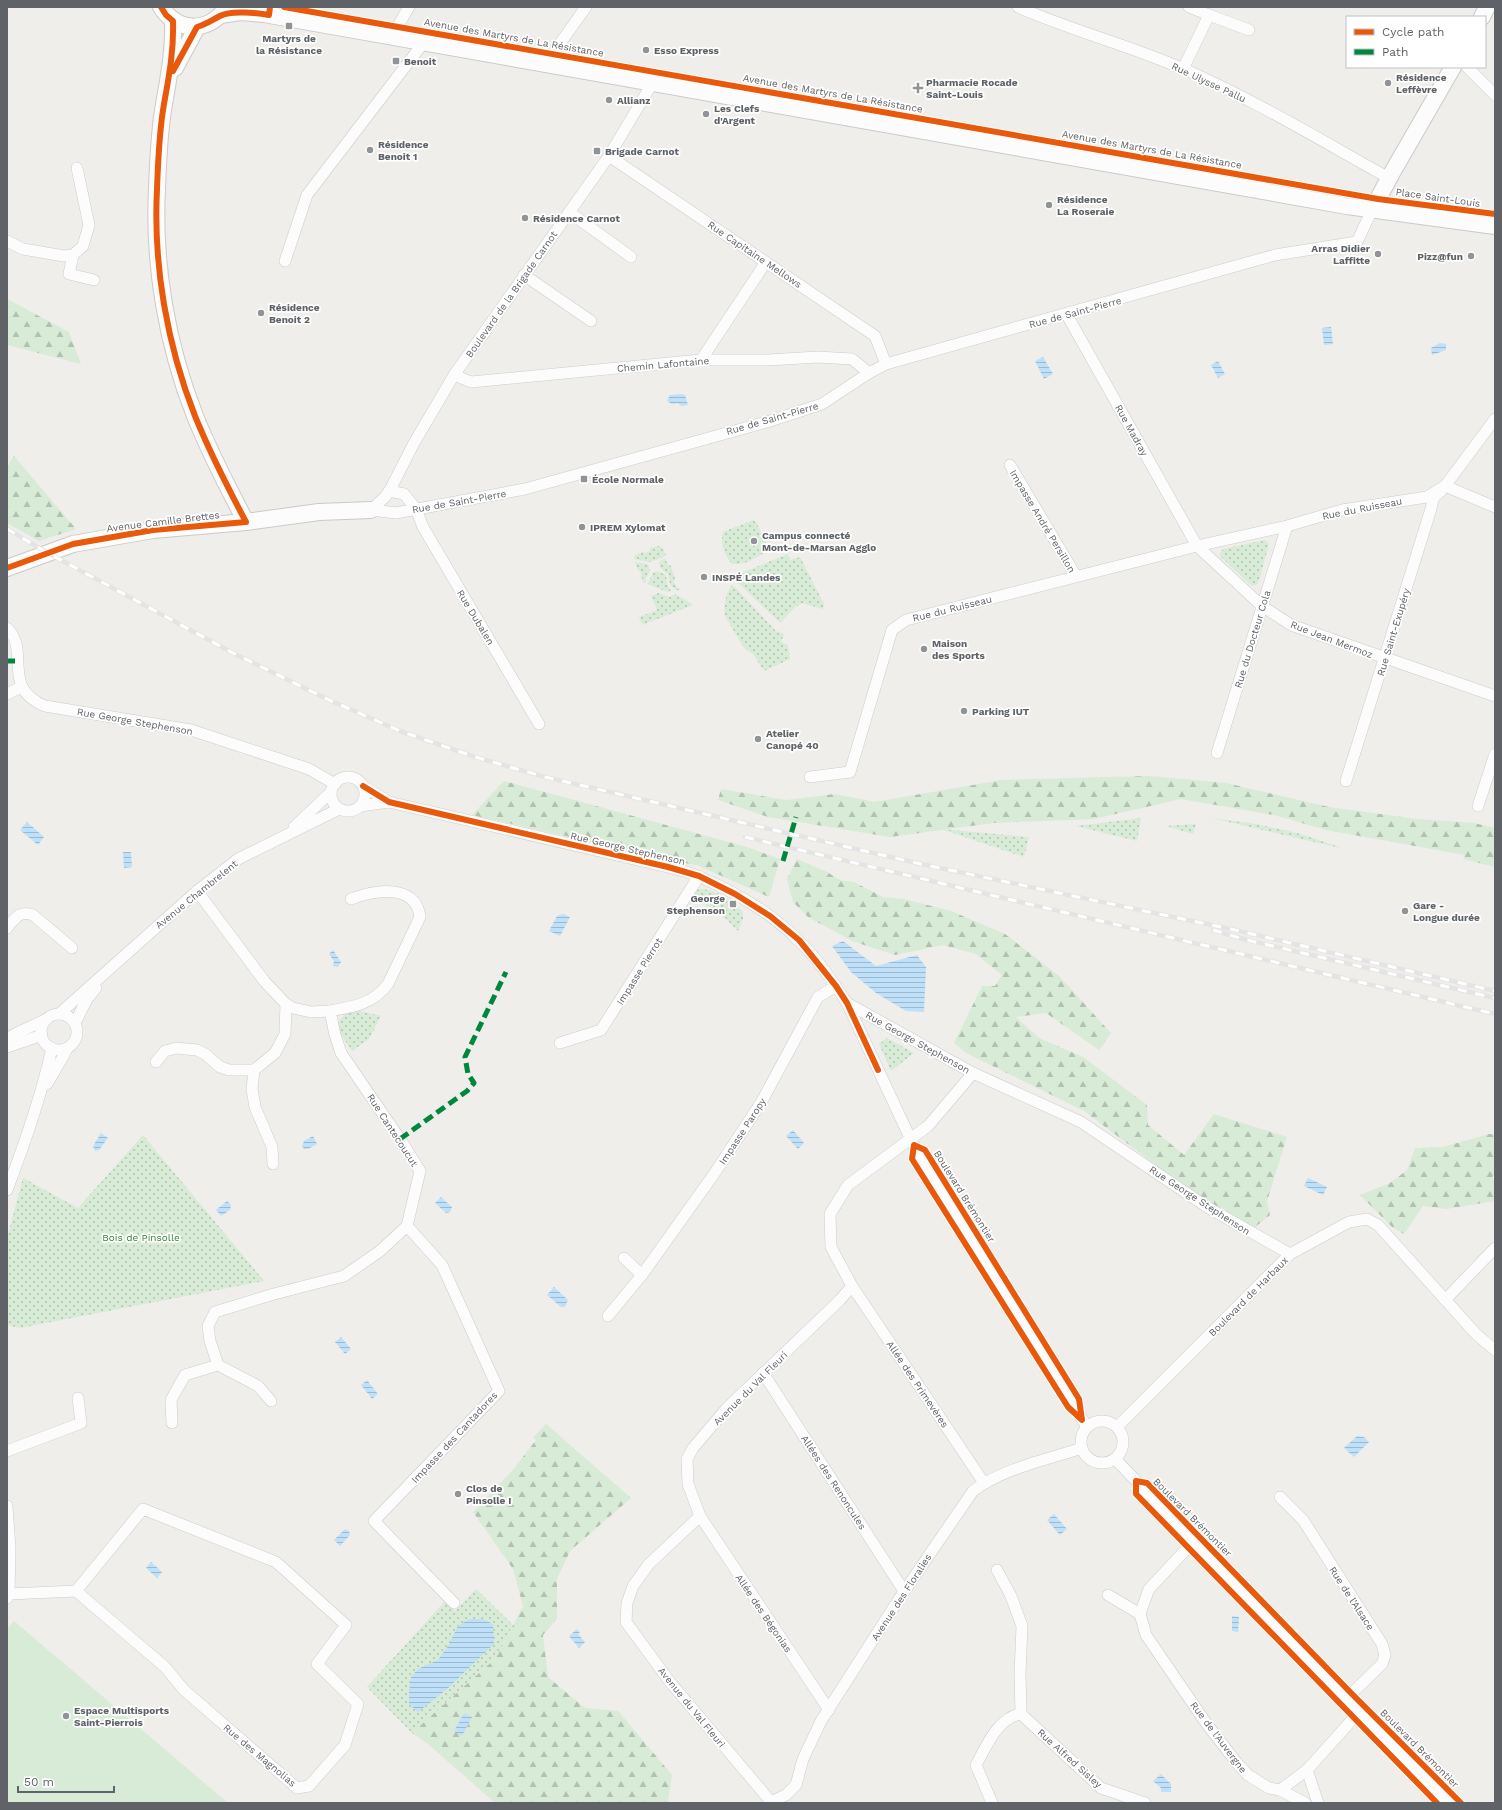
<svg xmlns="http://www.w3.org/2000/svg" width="1502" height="1810" font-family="'Work Sans',sans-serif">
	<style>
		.grass { fill: url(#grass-dots) }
		.forest { fill: url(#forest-firs) }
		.pitch { fill: #d8ebd6 }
		.water { fill: url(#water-rules) }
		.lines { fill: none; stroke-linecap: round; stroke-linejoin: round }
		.street-casing { stroke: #cbcccc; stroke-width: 12 }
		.secondary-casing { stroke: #cacacb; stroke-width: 18 }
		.street { stroke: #fdfcfc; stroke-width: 11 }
		.secondary { stroke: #fdfcfc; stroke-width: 16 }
		.rail-casing { stroke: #e4e4e4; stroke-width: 4.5 }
		.rail { stroke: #fff; stroke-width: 3; stroke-dasharray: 9; stroke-linecap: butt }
		.quiet { stroke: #00873e; stroke-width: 5; stroke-dasharray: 10 5; stroke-linecap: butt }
		.cycleway-casing { stroke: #fff; stroke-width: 8 }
		.cycleway { stroke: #e8590c; stroke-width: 6 }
		.poi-dot { fill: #919496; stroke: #fff; stroke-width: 1.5 }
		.labels { text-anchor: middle; stroke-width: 3.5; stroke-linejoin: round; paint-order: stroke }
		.street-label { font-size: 10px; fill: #5f6368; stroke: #fff }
		.poi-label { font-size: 10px; font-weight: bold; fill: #5f6368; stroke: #fff; text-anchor: start }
		.park-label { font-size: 10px; fill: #348238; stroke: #fff }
	</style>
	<defs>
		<pattern id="grass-dots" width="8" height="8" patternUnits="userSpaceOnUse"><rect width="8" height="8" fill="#d8ebd6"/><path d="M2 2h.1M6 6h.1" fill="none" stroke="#b2c2b1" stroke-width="1.8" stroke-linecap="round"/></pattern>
		<pattern id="forest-firs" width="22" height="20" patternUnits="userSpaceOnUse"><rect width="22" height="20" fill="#d8ebd6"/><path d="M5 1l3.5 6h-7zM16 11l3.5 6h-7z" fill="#b2c2b1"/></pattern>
		<pattern id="water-rules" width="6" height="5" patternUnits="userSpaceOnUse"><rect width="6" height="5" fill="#bfe0f9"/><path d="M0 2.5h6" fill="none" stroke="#9eb9cd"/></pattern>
	</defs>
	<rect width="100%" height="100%" fill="#efeeea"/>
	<g class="grass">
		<path d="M753,520L756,522L766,543V551C758,558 743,565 732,564C725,556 720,543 723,532Z"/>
		<polygon points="1265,540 1269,544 1258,584 1252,586 1219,555 1223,549"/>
		<polygon points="659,546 662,547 666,555 657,560 649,562 634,559 635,555 643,552 645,553 650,551 650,548"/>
		<polygon points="788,554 790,560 800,557 824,604 823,609 802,603 794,608 780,623 732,577"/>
		<polygon points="665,558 668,565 671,566 675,579 674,583 680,590 675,590 670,584 668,574 660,568 659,562"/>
		<polygon points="635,562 648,564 650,572 646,578 645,583 643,582 640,571 638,570"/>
		<polygon points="658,571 666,575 667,584 671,591 668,592 647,584 654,572"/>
		<path d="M732,584L776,631L784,634L781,642L788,645L790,659L764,671L753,654L744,648L725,616C723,604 726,595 732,584Z"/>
		<polygon points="658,593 669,597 676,594 693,605 642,625 639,617 657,610 651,596"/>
		<polygon points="1141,818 1137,841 1076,826"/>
		<polygon points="1211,818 1256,824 1301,834 1345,849"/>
		<polygon points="1196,824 1193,834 1166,826"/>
		<polygon points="941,829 1029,837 1024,857"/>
		<path d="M699,889C716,889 732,900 743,912V919L738,931L720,913L697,900L690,904L694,893Z"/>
		<path d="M360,1011L381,1016L369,1039L352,1051L340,1033L338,1023C344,1012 349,1012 360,1011Z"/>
		<polygon points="887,1038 914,1053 891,1071 879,1044"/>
		<polygon points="143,1135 264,1281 20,1328 7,1325 7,1238 23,1178 78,1208"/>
		<polygon points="476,1589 513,1625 496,1658 412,1733 367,1687 446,1600 455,1611"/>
	</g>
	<g class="forest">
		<polygon points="7,299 69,332 81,364 7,345"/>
		<polygon points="14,456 76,529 39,541 7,523 7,467"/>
		<polygon points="1149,776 1226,783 1329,807 1417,819 1474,823 1495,828 1495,867 1463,859 1465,855 1326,830 1274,815 1181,799 1094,819 993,823 890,837 768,817 718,800 721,789 786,800 835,794 874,802 1002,780"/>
		<polygon points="504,781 747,847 780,859 769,897 699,866 472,815"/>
		<polygon points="797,859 827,872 840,880 854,882 883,897 904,899 951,911 1005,934 1059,976 1111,1033 1099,1050 1046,1013 1016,1017 1039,1038 1083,1057 1147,1105 1148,1125 1184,1155 1214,1114 1287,1137 1267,1201 1270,1215 1249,1232 1200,1198 1084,1111 966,1053 954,1043 982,986 995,986 1002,975 976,954 943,945 895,955 852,941 808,917 793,902 787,879"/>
		<polygon points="1489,1134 1495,1134 1495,1175 1492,1177 1495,1182 1495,1201 1446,1209 1423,1206 1404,1234 1392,1227 1360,1195 1390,1183 1407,1170 1415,1148 1443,1147"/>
		<polygon points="546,1424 631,1498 570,1551 557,1579 557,1619 543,1635 548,1677 585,1708 618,1711 672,1775 668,1803 495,1803 428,1744 412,1733 496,1658 523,1606 513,1569 473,1512 512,1471 536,1440 533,1437"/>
	</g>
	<polygon class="pitch" points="14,1621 228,1803 7,1803 7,1629"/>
	<g class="water">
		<polygon points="1331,327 1333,344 1324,345 1322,328"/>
		<polygon points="1440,343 1446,344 1446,350 1432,355 1431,348"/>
		<polygon points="1043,357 1053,374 1044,379 1035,361"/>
		<polygon points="1218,361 1225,374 1218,378 1211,365"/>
		<polygon points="682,394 685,395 688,405 681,406 678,403 672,404 667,401 670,395"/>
		<polygon points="27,822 44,837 38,845 20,830"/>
		<polygon points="123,852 131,852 132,867 124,868"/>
		<polygon points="563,914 570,917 560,936 549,931 557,916"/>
		<polygon points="843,941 876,966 917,955 926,967 924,1012 906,1011 876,993 851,972 832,946"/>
		<polygon points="333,950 341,962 338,967 333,966 334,961 329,954"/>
		<polygon points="793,1130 804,1143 798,1149 786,1136"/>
		<polygon points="101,1133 108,1138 99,1150 95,1151 93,1146"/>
		<polygon points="313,1136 317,1144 308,1149 304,1149 302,1146 304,1141"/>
		<polygon points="1308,1178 1327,1187 1323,1195 1304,1186"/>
		<polygon points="441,1197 452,1207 450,1212 446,1213 435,1203"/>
		<polygon points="227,1201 231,1205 230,1210 221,1216 216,1210"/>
		<polygon points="554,1287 568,1300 565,1307 561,1307 547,1295"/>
		<polygon points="341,1337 351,1349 345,1354 335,1342"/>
		<polygon points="367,1380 378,1394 372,1399 361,1385"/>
		<polygon points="1357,1436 1364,1437 1369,1442 1354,1457 1344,1448"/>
		<polygon points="1054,1514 1067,1529 1060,1535 1047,1520"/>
		<polygon points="345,1529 349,1531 350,1535 340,1546 334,1540"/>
		<polygon points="151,1562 162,1572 157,1578 146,1568"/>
		<polygon points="1232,1616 1239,1617 1238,1632 1232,1631"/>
		<polygon points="469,1619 483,1619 493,1624 494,1644 447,1689 418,1712 409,1704 409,1693 411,1677 418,1669 438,1660 448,1646 458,1626"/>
		<polygon points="577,1629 580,1632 578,1634 585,1642 579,1648 569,1636"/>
		<polygon points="464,1713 472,1717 462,1736 454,1731"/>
		<polygon points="1161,1774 1171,1784 1171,1792 1161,1792 1161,1788 1153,1781"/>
	</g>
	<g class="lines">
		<g class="street-casing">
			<g id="street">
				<path d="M1018,7C1073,31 1131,46 1186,70C1256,101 1322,141 1389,178"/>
				<polyline points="1209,15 1249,30"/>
				<polyline points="392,36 409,7"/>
				<polyline points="546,63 586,7"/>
				<polyline points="1467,67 1495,95"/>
				<polyline points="1183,69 1209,15 1189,7"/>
				<polyline points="609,156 875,336 886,364"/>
				<polyline points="569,212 631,257"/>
				<polyline points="7,241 23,249 64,256 73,255 83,246 89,225 77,168"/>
				<polyline points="73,255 69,274 94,280"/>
				<polyline points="285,261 307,195 424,42"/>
				<polyline points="524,275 591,321"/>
				<polyline points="1067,315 1197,546 1262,606 1291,625 1495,696"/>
				<polyline points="701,360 766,262"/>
				<polyline points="454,375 471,382 701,360 768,360 818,357 852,359 869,373"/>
				<polyline points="1010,465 1076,576"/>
				<polyline points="1445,486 1495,507"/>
				<polyline points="389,491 404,494 416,509 423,527 539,724"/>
				<polyline points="371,510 396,513 525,489 767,422 822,404 869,373 886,364 1275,255 1357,242 1372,210"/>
				<polyline points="371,510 385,497 391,488 414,443 454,375 609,156 653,82"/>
				<path d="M7,628C31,651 0,687 45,706L191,730L309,769L335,784"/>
				<polyline points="7,694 19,688"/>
				<polyline points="1217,753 1287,526"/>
				<polyline points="810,777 850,772 892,630 906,620 1197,546 1287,526 1342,510 1427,497 1445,486 1495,419"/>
				<circle cx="348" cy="794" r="17"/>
				<polyline points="1346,781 1430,512 1434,497 1441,491"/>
				<path d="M363,786L389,802L668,867C678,870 690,872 700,877C735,892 771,913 798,940C815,956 834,983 847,1003L973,1073L1081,1122L1207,1207L1290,1254"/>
				<polyline points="360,806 389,802"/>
				<polyline points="1478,806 1495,754"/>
				<polyline points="294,827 331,792"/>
				<polyline points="197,891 265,982 286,1004 293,1008 311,1012 330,1011 335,1035 341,1053 400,1139 420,1171 407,1226 380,1251 344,1276 274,1294 215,1312 208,1326 210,1341 218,1365 258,1386 271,1401"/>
				<path d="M7,928C15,918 20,910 33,915L72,948"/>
				<polyline points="847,1003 911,1140 1087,1427"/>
				<path d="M330,1011C353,1007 373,1004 388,984L420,917C416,883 375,890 351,899"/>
				<polyline points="59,1014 197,891 238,859 339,809"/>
				<circle cx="59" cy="1032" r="18"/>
				<polyline points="75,1023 87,999 96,988"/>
				<polyline points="7,1039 17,1033 47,1019"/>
				<polyline points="560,1043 601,1030 699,876"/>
				<polyline points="7,1047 42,1035"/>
				<polyline points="156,1062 165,1051 176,1048 197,1050 205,1054 220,1067 229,1070 254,1070 275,1053 285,1034 286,1004"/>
				<polyline points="254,1070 252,1089 255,1107 272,1147 273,1164"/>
				<polyline points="47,1084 64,1055 67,1048"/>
				<path d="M7,1190C25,1143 41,1097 52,1048"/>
				<polyline points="407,1226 442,1265 499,1391 374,1521 454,1603"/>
				<polyline points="624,1258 642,1275 714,1174 762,1101 818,997 836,986"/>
				<polyline points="852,1286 984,1483"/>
				<polyline points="1445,1300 1495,1248"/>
				<polyline points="608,1316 642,1275"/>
				<polyline points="763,1373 904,1591"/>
				<circle cx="1102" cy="1442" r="21"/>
				<polyline points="172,1423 171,1400 185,1375 218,1365"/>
				<polyline points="1117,1427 1290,1254 1349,1222 1367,1219 1378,1225 1476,1334 1495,1350"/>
				<polyline points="7,1451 81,1423 78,1398"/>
				<polyline points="1115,1459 1449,1803"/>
				<polyline points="1280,1497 1303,1520 1382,1644 1385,1655 1382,1664 1347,1698"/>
				<polyline points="7,1506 10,1549 9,1594 7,1598"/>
				<polyline points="700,1516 649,1564 633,1586 627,1603 626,1622 670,1682 772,1803"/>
				<polyline points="1194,1541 1149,1589 1140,1614 1146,1635 1206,1723 1237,1763 1248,1775 1269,1788 1280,1790 1305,1803"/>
				<polyline points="997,1570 1011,1596 1022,1626 1020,1673 1021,1714"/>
				<polyline points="9,1594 76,1591 143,1509 276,1562 346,1625 317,1664 358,1704 345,1745 309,1786 297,1788 184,1690 165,1667 76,1591"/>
				<polyline points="1108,1595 1140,1614"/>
				<polyline points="829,1710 700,1516 688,1484 687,1459 693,1448 727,1408 840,1300 852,1286 831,1247 830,1214 848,1185 928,1126 973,1073"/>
				<polyline points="1021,1714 1101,1788 1145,1803"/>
				<polyline points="1307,1770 1318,1803"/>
				<polyline points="1280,1790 1307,1770 1360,1711"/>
				<path d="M774,1803L775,1800L786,1795L796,1785L803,1759L821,1721L899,1599L973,1491C1004,1468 1046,1460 1082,1448"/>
				<path d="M992,1803L976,1765C986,1747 998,1717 1021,1714"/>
			</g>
		</g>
		<g class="secondary-casing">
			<g id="secondary">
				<path d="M161,7C178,33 209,33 227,7"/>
				<polyline points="221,15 240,12 264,14 1347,206 1495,226"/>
				<polyline points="1482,17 1487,7"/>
				<path d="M173,21C174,50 169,76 164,104C159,132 158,161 157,189C153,265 167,345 195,416C210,453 228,488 246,522"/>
				<polyline points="175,68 197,27"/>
				<polyline points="1372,210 1393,171 1453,67"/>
				<polyline points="7,568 73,544 107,538 153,530 246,522 319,512 371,510"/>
			</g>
		</g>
		<use href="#street" class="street"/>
		<use href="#secondary" class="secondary"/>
		<g class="rail-casing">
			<g id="rail">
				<polyline points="7,529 48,553 233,653 327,699 400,731 472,756 545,777 921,864 1235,930 1495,991"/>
				<polyline points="745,837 1495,1014"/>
				<polyline points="1213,930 1247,940 1495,998"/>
			</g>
		</g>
		<use href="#rail" class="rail"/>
		<g class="quiet">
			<polyline points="7,661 15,661"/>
			<polyline points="783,861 796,817"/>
			<polyline points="400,1139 467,1091 474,1083 468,1074 465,1057 506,972"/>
		</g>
		<g class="cycleway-casing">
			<g id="cycleway">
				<polyline points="284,7 1378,199 1495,214"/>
				<path d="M173,71L197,27C207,24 212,20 220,16C231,10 257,13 269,15L270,7"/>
				<path d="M7,568L73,544L153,530L246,522C228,488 210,453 195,416C167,345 153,265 157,189C158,161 159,132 164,104C169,76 174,50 173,21L166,15L161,7"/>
				<polyline points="363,786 389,802 668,867 699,876 735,894 770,916 799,940 836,986 847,1003 878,1070"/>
				<polygon points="914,1145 925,1150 1079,1399 1082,1420 1068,1407 912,1159"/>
				<polyline points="1437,1803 1136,1494 1136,1481 1147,1483 1352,1694 1461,1803"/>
			</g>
		</g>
		<use href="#cycleway" class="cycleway"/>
	</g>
	<g class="poi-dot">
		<rect x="285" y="22" width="8" height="8" rx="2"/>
		<circle cx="646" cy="50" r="4"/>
		<rect x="392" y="57" width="8" height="8" rx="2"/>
		<circle cx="1388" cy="83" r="4"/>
		<path d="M916 82h4v4h4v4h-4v4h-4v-4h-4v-4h4z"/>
		<circle cx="609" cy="100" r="4"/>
		<circle cx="706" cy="114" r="4"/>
		<circle cx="370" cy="150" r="4"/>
		<rect x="593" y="147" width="8" height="8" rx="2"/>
		<circle cx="1049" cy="205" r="4"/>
		<circle cx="525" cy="218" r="4"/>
		<circle cx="1378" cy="254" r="4"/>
		<circle cx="1471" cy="256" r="4"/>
		<circle cx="261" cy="313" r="4"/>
		<rect x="580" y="475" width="8" height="8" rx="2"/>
		<circle cx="582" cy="527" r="4"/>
		<circle cx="754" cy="541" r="4"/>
		<circle cx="704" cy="577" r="4"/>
		<circle cx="924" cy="649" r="4"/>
		<circle cx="964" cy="711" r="4"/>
		<circle cx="758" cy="739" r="4"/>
		<rect x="729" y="900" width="8" height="8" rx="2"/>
		<circle cx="1405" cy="911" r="4"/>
		<circle cx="458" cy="1494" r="4"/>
		<circle cx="66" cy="1716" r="4"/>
	</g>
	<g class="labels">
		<g class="street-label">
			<text transform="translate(514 37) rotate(10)" y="4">Avenue des Martyrs de La Résistance</text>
			<text transform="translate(1209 82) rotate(25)" y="4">Rue Ulysse Pallu</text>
			<text transform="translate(833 93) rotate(10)" y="4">Avenue des Martyrs de La Résistance</text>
			<text transform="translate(1152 149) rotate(10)" y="4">Avenue des Martyrs de La Résistance</text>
			<text transform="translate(1438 197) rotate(8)" y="4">Place Saint-Louis</text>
			<text transform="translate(755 254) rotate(34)" y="4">Rue Capitaine Mellows</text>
			<text transform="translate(511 294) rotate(-55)" y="4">Boulevard de la Brigade Carnot</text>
			<text transform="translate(1075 312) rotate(-15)" y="4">Rue de Saint-Pierre</text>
			<text transform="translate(663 364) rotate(-5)" y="4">Chemin Lafontaine</text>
			<text transform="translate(772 418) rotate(-16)" y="4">Rue de Saint-Pierre</text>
			<text transform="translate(1132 430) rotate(61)" y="4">Rue Madray</text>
			<text transform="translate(459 501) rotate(-10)" y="4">Rue de Saint-Pierre</text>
			<text transform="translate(1362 508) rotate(-11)" y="4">Rue du Ruisseau</text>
			<text transform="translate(163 521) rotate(-7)" y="4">Avenue Camille Brettes</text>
			<text transform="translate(1043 521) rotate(59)" y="4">Impasse André Persillon</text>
			<text transform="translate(952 608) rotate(-14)" y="4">Rue du Ruisseau</text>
			<text transform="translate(476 617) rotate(59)" y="4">Rue Dubalen</text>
			<text transform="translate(1393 632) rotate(-73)" y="4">Rue Saint-Exupéry</text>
			<text transform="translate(1252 639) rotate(-73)" y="4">Rue du Docteur Cola</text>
			<text transform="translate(1332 639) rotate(21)" y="4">Rue Jean Mermoz</text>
			<text transform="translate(135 721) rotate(10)" y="4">Rue George Stephenson</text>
			<text transform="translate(628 848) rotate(13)" y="4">Rue George Stephenson</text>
			<text transform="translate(196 894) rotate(-39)" y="4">Avenue Chambrelent</text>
			<text transform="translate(639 971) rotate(-58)" y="4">Impasse Pierrot</text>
			<text transform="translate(918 1042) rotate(29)" y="4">Rue George Stephenson</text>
			<text transform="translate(393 1130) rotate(57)" y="4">Rue Cantecoucut</text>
			<text transform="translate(742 1131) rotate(-57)" y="4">Impasse Paropy</text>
			<text transform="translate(965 1196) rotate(58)" y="4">Boulevard Brémontier</text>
			<text transform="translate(1200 1200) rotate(33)" y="4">Rue George Stephenson</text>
			<text transform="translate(1248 1296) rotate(-45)" y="4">Boulevard de Harbaux</text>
			<text transform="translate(918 1384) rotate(56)" y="4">Allée des Primevères</text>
			<text transform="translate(750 1388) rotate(-45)" y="4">Avenue du Val Fleuri</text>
			<text transform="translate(454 1437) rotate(-47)" y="4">Impasse des Cantadores</text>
			<text transform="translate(834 1482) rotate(57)" y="4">Allées des Renoncules</text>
			<text transform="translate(1193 1517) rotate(45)" y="4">Boulevard Brémontier</text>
			<text transform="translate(901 1597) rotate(-57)" y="4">Avenue des Floralies</text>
			<text transform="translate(1352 1598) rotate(57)" y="4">Rue de l'Alsace</text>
			<text transform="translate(764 1613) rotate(56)" y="4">Allée des Bégonias</text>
			<text transform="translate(692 1707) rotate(51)" y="4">Avenue du Val Fleuri</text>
			<text transform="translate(1219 1737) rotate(53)" y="4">Rue de l'Auvergne</text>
			<text transform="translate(1420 1748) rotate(45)" y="4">Boulevard Brémontier</text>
			<text transform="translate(260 1755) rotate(40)" y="4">Rue des Magnolias</text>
			<text transform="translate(1070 1758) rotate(42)" y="4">Rue Alfred Sisley</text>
		</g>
		<g class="poi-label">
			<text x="289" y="42" text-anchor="middle">Martyrs de<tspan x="289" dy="12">la Résistance</tspan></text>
			<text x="654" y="54">Esso Express</text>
			<text x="404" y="65">Benoit</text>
			<text x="1396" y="81">Résidence<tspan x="1396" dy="12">Leffèvre</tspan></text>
			<text x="926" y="86">Pharmacie Rocade<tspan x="926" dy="12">Saint-Louis</tspan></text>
			<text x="617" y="104">Allianz</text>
			<text x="714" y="112">Les Clefs<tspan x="714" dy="12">d'Argent</tspan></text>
			<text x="378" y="148">Résidence<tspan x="378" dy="12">Benoit 1</tspan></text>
			<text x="605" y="155">Brigade Carnot</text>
			<text x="1057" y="203">Résidence<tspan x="1057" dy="12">La Roseraie</tspan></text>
			<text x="533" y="222">Résidence Carnot</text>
			<text x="1370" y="252" text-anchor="end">Arras Didier<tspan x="1370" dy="12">Laffitte</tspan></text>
			<text x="1463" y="260" text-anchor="end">Pizz@fun</text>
			<text x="269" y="311">Résidence<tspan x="269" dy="12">Benoit 2</tspan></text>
			<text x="592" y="483">École Normale</text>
			<text x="590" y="531">IPREM Xylomat</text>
			<text x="762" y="539">Campus connecté<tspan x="762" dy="12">Mont-de-Marsan Agglo</tspan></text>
			<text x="712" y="581">INSPÉ Landes</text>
			<text x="932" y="647">Maison<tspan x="932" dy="12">des Sports</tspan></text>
			<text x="972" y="715">Parking IUT</text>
			<text x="766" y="737">Atelier<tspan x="766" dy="12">Canopé 40</tspan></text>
			<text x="725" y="902" text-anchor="end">George<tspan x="725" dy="12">Stephenson</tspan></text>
			<text x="1413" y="909">Gare -<tspan x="1413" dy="12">Longue durée</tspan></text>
			<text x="466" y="1492">Clos de<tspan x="466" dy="12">Pinsolle I</tspan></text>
			<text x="74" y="1714">Espace Multisports<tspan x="74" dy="12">Saint-Pierrois</tspan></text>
		</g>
		<g class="park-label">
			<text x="141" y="1241">Bois de Pinsolle</text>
		</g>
	</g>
	<rect width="1502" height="1810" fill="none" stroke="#5f6368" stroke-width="16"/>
	<rect x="1346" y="16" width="140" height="52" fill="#ffffff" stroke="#bfc1c3"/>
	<rect x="1354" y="29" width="20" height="6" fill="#e8590c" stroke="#bfc1c3"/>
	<text x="1382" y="36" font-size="12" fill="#5f6368">Cycle path</text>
	<rect x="1354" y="49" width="20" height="6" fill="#00873e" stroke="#bfc1c3"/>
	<text x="1382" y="56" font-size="12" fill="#5f6368">Path</text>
	<path d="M18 1786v6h96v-6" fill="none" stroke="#5f6368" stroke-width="2"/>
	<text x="24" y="1786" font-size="12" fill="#5f6368" stroke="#ffffff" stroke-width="3" paint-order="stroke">50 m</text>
</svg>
